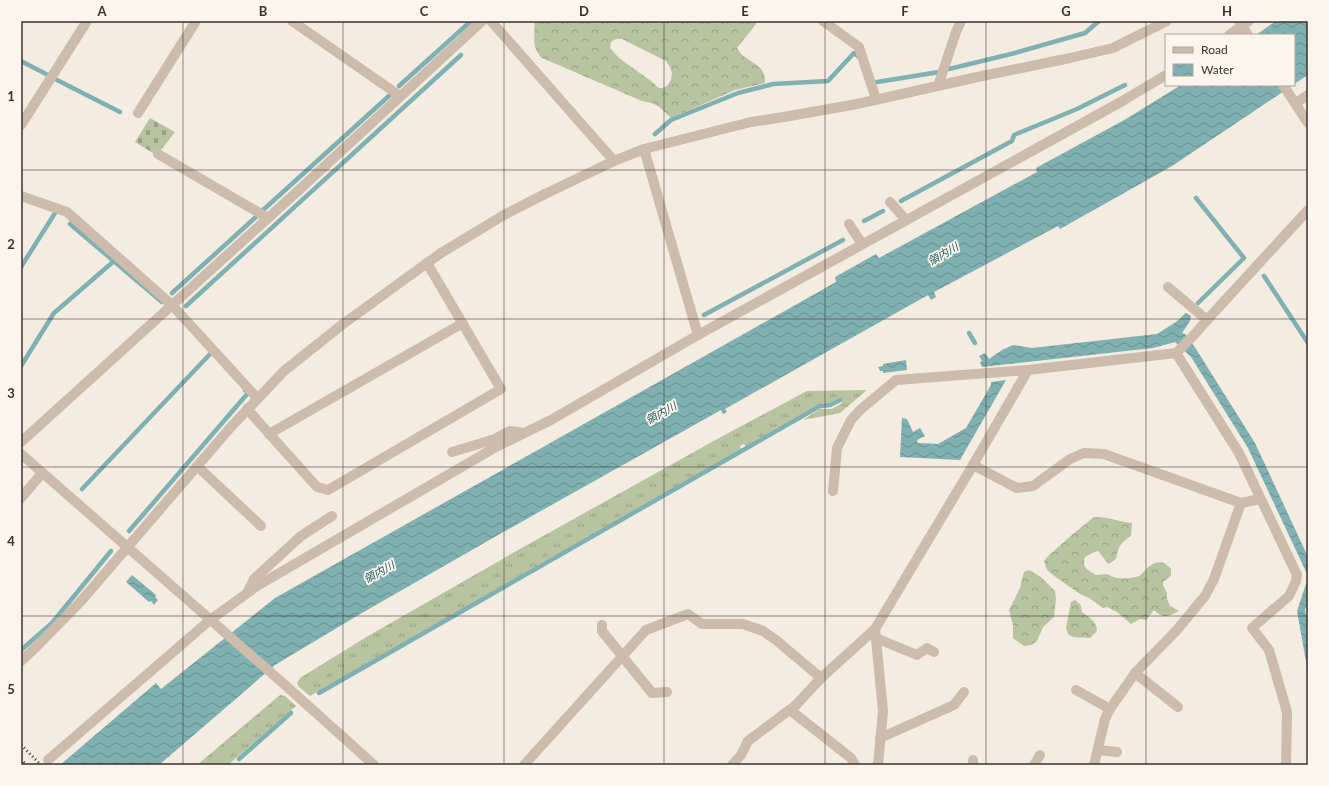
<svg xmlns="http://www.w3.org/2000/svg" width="1329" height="786" font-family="Lato,'Noto Sans JP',sans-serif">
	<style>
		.grass { fill: url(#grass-tufts) }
		.forest { fill: url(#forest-crowns); fill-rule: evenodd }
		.cemetery { fill: url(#cemetery-stones) }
		.water { fill: url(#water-waves) }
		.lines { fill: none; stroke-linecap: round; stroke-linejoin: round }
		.stream { stroke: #7fb0b2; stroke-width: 4.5 }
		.minor { stroke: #cdbbac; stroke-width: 10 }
		.rail { stroke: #3b302b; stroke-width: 3; stroke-dasharray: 1 3; stroke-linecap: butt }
		.grid { fill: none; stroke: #3b302b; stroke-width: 1; stroke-opacity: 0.55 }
		.labels { text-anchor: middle; stroke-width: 3.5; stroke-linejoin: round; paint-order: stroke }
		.water-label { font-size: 11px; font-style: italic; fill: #1f5a5e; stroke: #fbf5ee }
		.neatline { fill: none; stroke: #3b302b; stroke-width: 1.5 }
		.grid-label { font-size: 13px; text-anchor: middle; font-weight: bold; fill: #3b302b }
	</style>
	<defs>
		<pattern id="grass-tufts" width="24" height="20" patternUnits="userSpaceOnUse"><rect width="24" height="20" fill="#b8c4a0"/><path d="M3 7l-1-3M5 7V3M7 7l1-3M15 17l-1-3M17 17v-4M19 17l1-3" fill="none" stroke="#97a083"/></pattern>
		<pattern id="forest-crowns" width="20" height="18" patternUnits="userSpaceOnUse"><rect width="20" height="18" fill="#b8c4a0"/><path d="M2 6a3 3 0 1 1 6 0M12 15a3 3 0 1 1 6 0" fill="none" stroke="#97a083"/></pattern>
		<pattern id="cemetery-stones" width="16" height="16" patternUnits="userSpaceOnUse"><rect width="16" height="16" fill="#b8c4a0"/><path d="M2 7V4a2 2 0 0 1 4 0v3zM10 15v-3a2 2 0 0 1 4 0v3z" fill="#97a083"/></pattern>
		<pattern id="water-waves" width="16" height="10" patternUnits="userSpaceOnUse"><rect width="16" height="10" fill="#7fb0b2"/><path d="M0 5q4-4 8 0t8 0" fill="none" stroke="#699091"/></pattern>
	</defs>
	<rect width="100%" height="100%" fill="#f4ebe1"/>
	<g class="grass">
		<polygon points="867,390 840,413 803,420 820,409 832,409 842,403 839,398 830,403 822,403 746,446 744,444 740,446 741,449 310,696 299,687 297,683 300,678 368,636 527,545 719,438 807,391"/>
		<polygon points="280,695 285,696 296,706 228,765 197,765"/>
	</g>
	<g class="forest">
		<path d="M534,21H755L756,24L737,48C745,64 766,61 765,83L735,90L671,118C661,108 657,103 642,101L542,58C530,46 536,36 534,21ZM616,39H622L666,61L670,67L672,73L671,80L667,86L662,88H659L651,81L619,58L610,48L611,42Z"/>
		<path d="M1094,517C1108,516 1119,522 1132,523L1131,536C1121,542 1118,547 1116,559L1109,564C1104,560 1102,555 1098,551L1094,552L1085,557C1082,569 1087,569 1096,575L1107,574C1117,580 1128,579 1140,576C1145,570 1154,559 1164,563C1166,564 1169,567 1171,569V576L1163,582V585L1167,593V599L1170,606L1179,611C1168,617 1163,619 1154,610L1146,620L1140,619L1131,624L1117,612L1107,607L1103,608L1089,598L1080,594L1057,578L1047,570L1044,561L1049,555L1073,534Z"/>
		<polygon points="1029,570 1041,577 1055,591 1056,599 1054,617 1043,627 1037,641 1031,645 1024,646 1013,638 1013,625 1009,610 1020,588 1024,572"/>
		<path d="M1075,600L1081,605L1082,612C1089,618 1097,621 1097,631L1090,638L1073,637L1068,634L1066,628L1071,602Z"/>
	</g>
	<polygon class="cemetery" points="150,118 175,132 160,151 153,153 135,142"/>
	<g class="water">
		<polygon points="1276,21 1308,21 1308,75 1294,84 1294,35 1256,35"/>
		<polygon points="1181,85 1293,85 1172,166 1060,229 1058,226 934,292 936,297 931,300 928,295 725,409 727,412 723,414 721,410 498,535 355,617 275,665 159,765 60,765 156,683 161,689 275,598 836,282 835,277 876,254 879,258 1037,172 1036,168 1126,119"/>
		<polygon points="1186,313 1191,316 1190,321 1182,333 1185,334 1196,349 1255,443 1308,557 1308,576 1248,448 1191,357 1175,342 1153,348 982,367 980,362 982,361 979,356 985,353 989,359 1002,350 1013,345 1032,348 1157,334 1176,322"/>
		<polygon points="906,360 907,370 883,373 883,371 880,371 878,367 883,366 883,364"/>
		<polygon points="1006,380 960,460 900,457 902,418 907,419 913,432 920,428 925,436 917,440 918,443 938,444 966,428 991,385 991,382"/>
		<polygon points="132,575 156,595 155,597 158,600 154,605 151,601 149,602 126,582"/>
		<polygon points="1308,578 1308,603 1305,610 1308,624 1308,673 1297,611"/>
	</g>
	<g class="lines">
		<g class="stream">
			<polyline points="21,61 46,74"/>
			<polyline points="949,69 1015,53 1085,33 1099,21"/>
			<polyline points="57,80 120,112"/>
			<polyline points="877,82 939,72"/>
			<polyline points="399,86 471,21"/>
			<polyline points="655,134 671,120 738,93 773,84 828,81 854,53 859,57"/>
			<polyline points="1196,198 1244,258 1198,303"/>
			<polyline points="901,201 1012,141 1014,135 1077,109 1125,85"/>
			<polyline points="262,211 390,95"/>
			<polyline points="864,221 883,211"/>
			<polyline points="70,224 162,302"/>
			<polyline points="21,267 55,213"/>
			<polyline points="1264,276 1308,343"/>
			<polyline points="172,293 257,216"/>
			<polyline points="186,306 461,55"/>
			<polyline points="704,315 843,240"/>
			<polyline points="969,333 975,343"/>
			<polyline points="21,366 54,313 114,261"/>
			<polyline points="82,489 211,353"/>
			<polyline points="129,531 248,393 245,390"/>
			<polyline points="21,650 52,623 111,551"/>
			<polyline points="319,693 820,406 830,405 840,400"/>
			<polyline points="239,759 291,713"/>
		</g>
		<g class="minor">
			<polyline points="292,21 400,96"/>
			<polyline points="491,21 614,161"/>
			<polyline points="823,21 859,47 876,99"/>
			<polyline points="1239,21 1248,35"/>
			<polyline points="1229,35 1249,21"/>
			<polyline points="1283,85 1308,123"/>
			<polyline points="938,86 956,32 961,21"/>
			<polyline points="1296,103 1308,95"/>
			<polyline points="138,113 196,21"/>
			<polyline points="21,125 87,21"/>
			<polyline points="644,149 698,335"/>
			<polyline points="158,154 268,218"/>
			<polyline points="21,196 67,212 172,305 257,398"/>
			<polyline points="890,202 906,220"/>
			<polyline points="849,224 862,244"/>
			<polyline points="1168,287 1207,320"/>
			<polyline points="1176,353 1239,453 1297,575 1296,581 1289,596 1252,628 1269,650 1287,712 1286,765"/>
			<polyline points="247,409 317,487 328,490 501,389 427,263"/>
			<polyline points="269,434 463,323"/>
			<polyline points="21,442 299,190 482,21"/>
			<polyline points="452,452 495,439 510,431 524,433"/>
			<polyline points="21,454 285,685 374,765"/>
			<polyline points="973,465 1017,488 1033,486 1070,459 1084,453 1104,454 1241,503 1260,499"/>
			<polyline points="197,466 261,526"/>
			<polyline points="833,491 837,448 851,420 860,410 896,380 1028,370"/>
			<polyline points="21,498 42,473"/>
			<polyline points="248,591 254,579 301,536 332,516"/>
			<polyline points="602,625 602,631 652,693 667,692"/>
			<polyline points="875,629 883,711 878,765"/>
			<polyline points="876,638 917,655 927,648 934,652"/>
			<polyline points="21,661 37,646 82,600 230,428 284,371 343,324 441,253 504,215 545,194 614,161 644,149 751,122 784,117 857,104 982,76 1070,58 1113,48 1167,21"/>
			<polyline points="1135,673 1178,707"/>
			<polyline points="1076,690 1110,709"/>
			<polyline points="790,710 851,758 855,765"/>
			<polyline points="880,738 954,705 964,692"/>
			<polyline points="1098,750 1117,752"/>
			<polyline points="48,760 210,620 257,586 496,447 551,420 698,335 1119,103 1166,75"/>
			<polyline points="524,765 646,630 688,614 702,624 743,624 763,631 776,640 821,678 875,629 973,465 1028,370 1176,353 1194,335 1207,320 1308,210"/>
			<polyline points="732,765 741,755 748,741 796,705 821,678"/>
			<polyline points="973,765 973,760"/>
			<polyline points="1034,765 1040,755"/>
			<polyline points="1094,765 1105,719 1110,709 1135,673 1176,631 1205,596 1214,579 1241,503"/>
		</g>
		<g class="rail">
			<polyline points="21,745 41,765"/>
			<polyline points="21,759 26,765"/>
		</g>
	</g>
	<path class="grid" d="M183,21V765M343,21V765M504,21V765M664,21V765M825,21V765M986,21V765M1146,21V765M21,170H1308M21,319H1308M21,467H1308M21,616H1308"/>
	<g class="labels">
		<g class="water-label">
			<text transform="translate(943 254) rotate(-30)" y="4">領内川</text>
			<text transform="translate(661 413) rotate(-29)" y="4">領内川</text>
			<text transform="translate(379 572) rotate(-29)" y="4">領内川</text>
		</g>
	</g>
	<rect width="1329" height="786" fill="none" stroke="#fbf5ee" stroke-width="44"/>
	<rect x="1165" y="34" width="130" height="52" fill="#fbf5ee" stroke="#aea6a0"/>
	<rect x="1173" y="47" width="20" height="6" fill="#cdbbac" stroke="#aea6a0"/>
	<text x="1201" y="54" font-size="12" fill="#3b302b">Road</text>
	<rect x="1173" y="64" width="20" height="12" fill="url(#water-waves)" stroke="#aea6a0"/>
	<text x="1201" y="74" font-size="12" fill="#3b302b">Water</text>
	<rect x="22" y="22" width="1285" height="742" class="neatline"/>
	<g class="grid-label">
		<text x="102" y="16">A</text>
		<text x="263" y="16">B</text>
		<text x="424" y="16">C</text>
		<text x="584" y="16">D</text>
		<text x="745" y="16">E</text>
		<text x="905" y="16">F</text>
		<text x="1066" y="16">G</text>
		<text x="1227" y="16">H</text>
		<text x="11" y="101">1</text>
		<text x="11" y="249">2</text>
		<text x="11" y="398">3</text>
		<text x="11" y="546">4</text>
		<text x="11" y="694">5</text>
	</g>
</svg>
